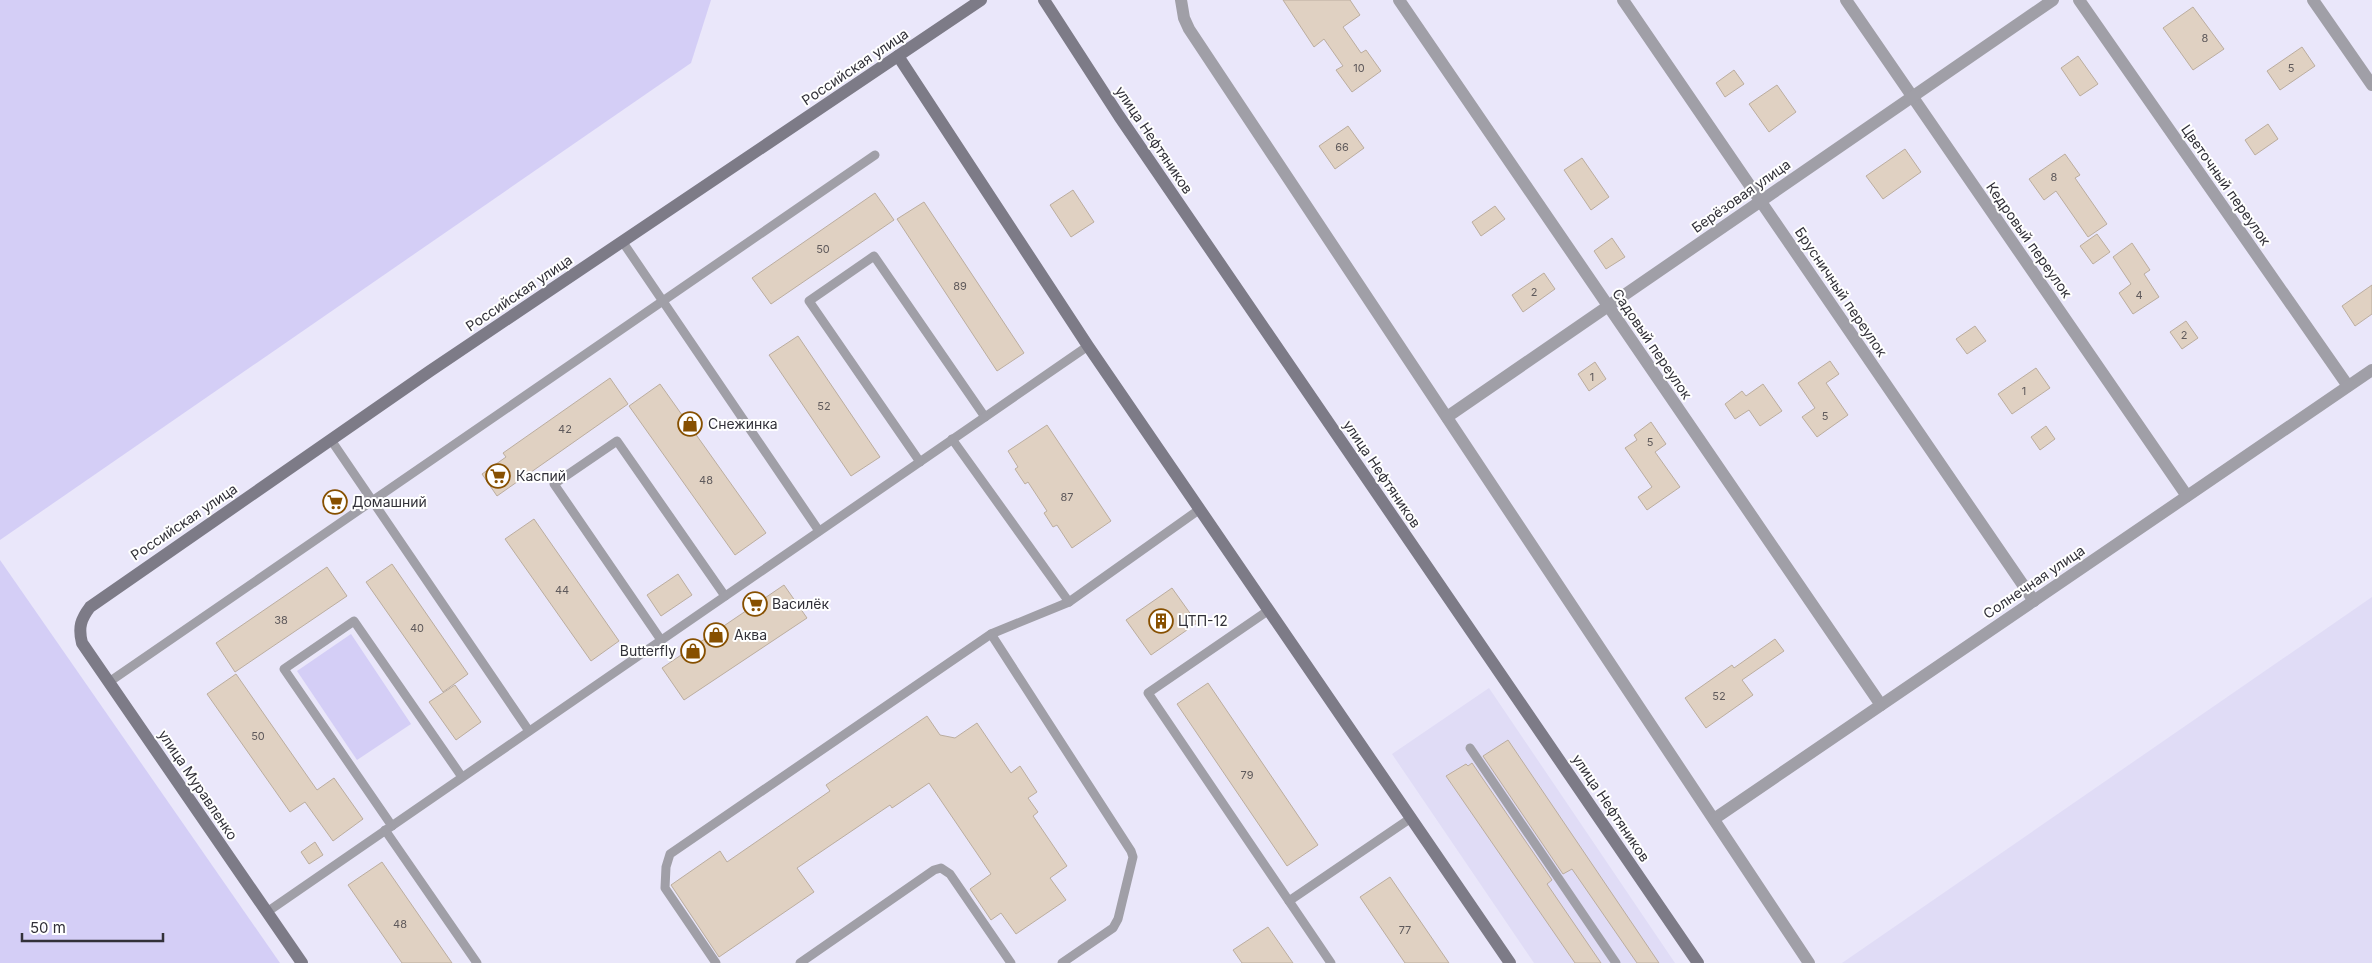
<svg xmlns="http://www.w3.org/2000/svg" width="2372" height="963" font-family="Inter,sans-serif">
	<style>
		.built { fill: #e0dcf6 }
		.green { fill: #d4cef6 }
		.building { fill: #e0d1c2; stroke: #bbad9f }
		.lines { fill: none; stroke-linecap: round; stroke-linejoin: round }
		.lane { stroke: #a09fa7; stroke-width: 9 }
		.street { stroke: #a09fa7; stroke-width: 12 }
		.secondary { stroke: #7d7b87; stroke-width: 12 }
		.labels { text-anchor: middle; stroke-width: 4; stroke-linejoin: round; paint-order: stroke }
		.number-label { font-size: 11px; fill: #5e595b }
		.street-label { font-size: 14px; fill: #323139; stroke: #fff }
		.poi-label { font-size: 14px; fill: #323139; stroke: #fff; text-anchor: start }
	</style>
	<rect width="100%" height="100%" fill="#eae7fa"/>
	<g class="built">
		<polygon points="2372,597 2372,963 1842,963"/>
		<polygon points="1489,688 1675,963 1534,963 1392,754"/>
	</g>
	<g class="green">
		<polygon points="0,0 711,0 691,63 0,540"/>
		<polygon points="0,560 280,963 0,963"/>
		<polygon points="351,634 411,724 357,760 297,671"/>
	</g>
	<g class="building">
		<polygon points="1283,0 1350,0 1360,15 1343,27 1361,53 1366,50 1381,71 1352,92 1336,70 1343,66 1324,39 1314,47"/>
		<polygon points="2193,7 2224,49 2193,70 2163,28"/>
		<polygon points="2302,47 2315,66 2280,90 2267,71"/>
		<polygon points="2078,56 2098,84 2080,96 2061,68"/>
		<polygon points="1734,70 1744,84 1725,97 1716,83"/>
		<polygon points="1777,85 1796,112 1769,132 1749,104"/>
		<polygon points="2268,124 2278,139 2255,155 2245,140"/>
		<polygon points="1348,126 1364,148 1335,169 1319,146"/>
		<polygon points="1905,149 1921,172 1883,199 1866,176"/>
		<polygon points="2065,154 2080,175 2075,178 2107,224 2088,237 2056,191 2044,200 2029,179"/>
		<polygon points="1582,158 1609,197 1591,210 1564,170"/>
		<polygon points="1073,190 1094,222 1071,237 1050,205"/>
		<polygon points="875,193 894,220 771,304 752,278"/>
		<polygon points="924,202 1024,353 997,371 897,219"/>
		<polygon points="1495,206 1505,219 1481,236 1472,222"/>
		<polygon points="2097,234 2110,252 2093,264 2080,246"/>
		<polygon points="1612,238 1625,257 1606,269 1594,251"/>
		<polygon points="2132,243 2150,270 2144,274 2159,297 2133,314 2119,293 2131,284 2113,257"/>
		<polygon points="1544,273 1555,289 1523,312 1512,295"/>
		<polygon points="2372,285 2372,314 2355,326 2342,306"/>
		<polygon points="2186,321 2198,338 2182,349 2170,332"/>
		<polygon points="1975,326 1986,341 1967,354 1956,339"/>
		<polygon points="798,336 880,457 851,476 769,355"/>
		<polygon points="1830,361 1839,374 1826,383 1848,415 1817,437 1802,417 1815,408 1798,383"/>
		<polygon points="1595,362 1606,379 1589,391 1578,374"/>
		<polygon points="2036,368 2050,388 2012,414 1998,394"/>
		<polygon points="610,378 628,404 497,496 482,474 506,457 503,453"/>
		<polygon points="660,384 766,533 735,555 629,406"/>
		<polygon points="1763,384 1782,411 1760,426 1749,410 1735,419 1725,404 1742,391 1746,396"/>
		<polygon points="1651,422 1666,444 1655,452 1680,487 1647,510 1638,497 1652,487 1625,448 1637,440 1634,435"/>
		<polygon points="1047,425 1111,521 1072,548 1057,525 1053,527 1044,513 1047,511 1028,482 1025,484 1015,469 1018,467 1008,451"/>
		<polygon points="2046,426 2055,439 2040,450 2031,437"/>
		<polygon points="534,519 619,641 591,661 505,539"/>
		<polygon points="392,564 468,674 443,692 366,582"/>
		<polygon points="327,567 347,596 235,672 216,643"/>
		<polygon points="678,574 692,595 661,616 647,595"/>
		<polygon points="784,585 807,618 684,700 662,668"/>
		<polygon points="1172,588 1197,623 1151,655 1126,620"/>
		<polygon points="1775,639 1784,651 1742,680 1753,695 1706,728 1685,698 1732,665 1734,668"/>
		<polygon points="236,674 317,790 334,778 363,819 333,841 305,802 290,812 207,694"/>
		<polygon points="1208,683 1318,845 1287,866 1177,704"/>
		<polygon points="455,685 481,722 456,740 429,702"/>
		<polygon points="927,716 940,735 955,738 977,723 1011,773 1020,766 1037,792 1028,798 1038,812 1033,816 1067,866 1050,878 1066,900 1016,934 1001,913 991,920 970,889 991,874 929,783 892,808 890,805 797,868 814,892 719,957 671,885 720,851 727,862 830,791 826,785"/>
		<polygon points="1508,740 1659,963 1637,963 1572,869 1563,874 1483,756"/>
		<polygon points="1472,763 1552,880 1547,884 1601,963 1575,963 1446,776 1466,764 1468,766"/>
		<polygon points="315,842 323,855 309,864 301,852"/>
		<polygon points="382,862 452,963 402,963 348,885"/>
		<polygon points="1390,877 1449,963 1405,963 1360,897"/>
		<polygon points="1268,927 1293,963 1242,963 1233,950"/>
	</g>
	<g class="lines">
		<g class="lane">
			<polyline points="622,241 819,531"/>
			<polyline points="952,439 1069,602 1200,509"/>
			<polyline points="331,440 529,731"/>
			<polyline points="920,462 809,301 874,256 985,417"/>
			<polyline points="1269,610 1148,693 1331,963"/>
			<polyline points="991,634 1131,851 1133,857 1118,919 1113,928 1062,963"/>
			<polyline points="661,640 554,484 617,441 725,596"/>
			<polyline points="109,682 875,155"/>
			<polyline points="1470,748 1616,963"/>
			<polyline points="392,826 284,669 354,621 462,777"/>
			<polyline points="385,830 477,963"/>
			<polyline points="1289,901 1411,818"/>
			<polyline points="267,912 1088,346"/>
			<polyline points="716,963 665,888 666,867 670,854 991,634 1069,602"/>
			<polyline points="800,963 934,870 941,868 950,874 1011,963"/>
		</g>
		<g class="street">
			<polyline points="1181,0 1184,18 1189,29 1809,963"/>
			<polyline points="1399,0 1881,705"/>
			<polyline points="1623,0 2034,601"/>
			<polyline points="1846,0 2187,496"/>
			<polyline points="2079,0 2348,386"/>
			<polyline points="2313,0 2372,85"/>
			<polyline points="1447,417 2053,0"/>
			<polyline points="1714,819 2372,370"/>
		</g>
		<g class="secondary">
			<polyline points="1044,0 1119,116 1698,963"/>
			<polyline points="898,56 1088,346 1510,963"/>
			<path d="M302,963L82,643C78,627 81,619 90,607L430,371L981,0"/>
		</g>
	</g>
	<defs>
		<g id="shop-ring" transform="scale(1.25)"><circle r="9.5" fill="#fff" stroke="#875000" stroke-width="1.5"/><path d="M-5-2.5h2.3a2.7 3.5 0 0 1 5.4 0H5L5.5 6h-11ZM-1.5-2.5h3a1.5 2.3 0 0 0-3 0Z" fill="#875000"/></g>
		<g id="supermarket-ring" transform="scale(1.25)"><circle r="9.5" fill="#fff" stroke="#875000" stroke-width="1.5"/><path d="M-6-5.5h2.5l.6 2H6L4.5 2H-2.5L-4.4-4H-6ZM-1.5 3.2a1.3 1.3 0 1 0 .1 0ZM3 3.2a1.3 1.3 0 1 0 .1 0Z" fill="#875000"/></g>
		<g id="building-ring" transform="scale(1.25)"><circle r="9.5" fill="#fff" stroke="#875000" stroke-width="1.5"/><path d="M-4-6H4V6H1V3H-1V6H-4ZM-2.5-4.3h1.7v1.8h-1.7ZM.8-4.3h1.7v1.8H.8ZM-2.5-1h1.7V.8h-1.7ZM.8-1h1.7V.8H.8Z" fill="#875000"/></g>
	</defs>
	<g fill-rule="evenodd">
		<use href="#shop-ring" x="690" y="424"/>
		<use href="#supermarket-ring" x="498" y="476"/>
		<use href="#supermarket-ring" x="335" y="502"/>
		<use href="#supermarket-ring" x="755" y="604"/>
		<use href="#building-ring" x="1161" y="621"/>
		<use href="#shop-ring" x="716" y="635"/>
		<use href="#shop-ring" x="693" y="651"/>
	</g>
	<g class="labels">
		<g class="number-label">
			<text x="2205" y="42">8</text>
			<text x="1359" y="72">10</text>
			<text x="2291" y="72">5</text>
			<text x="1342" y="151">66</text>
			<text x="2054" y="181">8</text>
			<text x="823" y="253">50</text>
			<text x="960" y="290">89</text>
			<text x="1534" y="296">2</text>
			<text x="2139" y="299">4</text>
			<text x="2184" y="339">2</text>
			<text x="1592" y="381">1</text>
			<text x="2024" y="395">1</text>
			<text x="824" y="410">52</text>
			<text x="1825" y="420">5</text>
			<text x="565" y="433">42</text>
			<text x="1650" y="446">5</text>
			<text x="706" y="484">48</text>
			<text x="1067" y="501">87</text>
			<text x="562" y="594">44</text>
			<text x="281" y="624">38</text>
			<text x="417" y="632">40</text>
			<text x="1719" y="700">52</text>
			<text x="258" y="740">50</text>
			<text x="1247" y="779">79</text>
			<text x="400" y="928">48</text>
			<text x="1405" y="934">77</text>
		</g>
		<g class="street-label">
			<text transform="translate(855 67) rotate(-34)" y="5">Российская улица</text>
			<text transform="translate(1154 140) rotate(56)" y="5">улица Нефтяников</text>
			<text transform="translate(2226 185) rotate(55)" y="5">Цветочный переулок</text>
			<text transform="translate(1741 196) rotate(-35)" y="5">Берёзовая улица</text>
			<text transform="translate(2029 240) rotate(55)" y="5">Кедровый переулок</text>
			<text transform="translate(1841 292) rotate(56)" y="5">Брусничный переулок</text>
			<text transform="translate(519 293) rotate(-34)" y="5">Российская улица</text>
			<text transform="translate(1652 344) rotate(56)" y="5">Садовый переулок</text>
			<text transform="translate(1382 474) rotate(56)" y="5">улица Нефтяников</text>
			<text transform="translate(184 522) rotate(-34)" y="5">Российская улица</text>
			<text transform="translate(2034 582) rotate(-34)" y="5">Солнечная улица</text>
			<text transform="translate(198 785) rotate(56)" y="5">улица Муравленко</text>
			<text transform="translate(1611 808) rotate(56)" y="5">улица Нефтяников</text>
		</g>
		<g class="poi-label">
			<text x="708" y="429">Снежинка</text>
			<text x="516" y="481">Каспий</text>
			<text x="352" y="507">Домашний</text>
			<text x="772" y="609">Василёк</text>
			<text x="1178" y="626">ЦТП-12</text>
			<text x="734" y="640">Аква</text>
			<text x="676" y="656" text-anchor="end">Butterfly</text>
		</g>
	</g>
	<path d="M22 933v8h141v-8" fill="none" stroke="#323139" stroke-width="2.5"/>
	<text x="30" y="933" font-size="15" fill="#323139" stroke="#ffffff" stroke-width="4" paint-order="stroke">50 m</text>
</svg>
